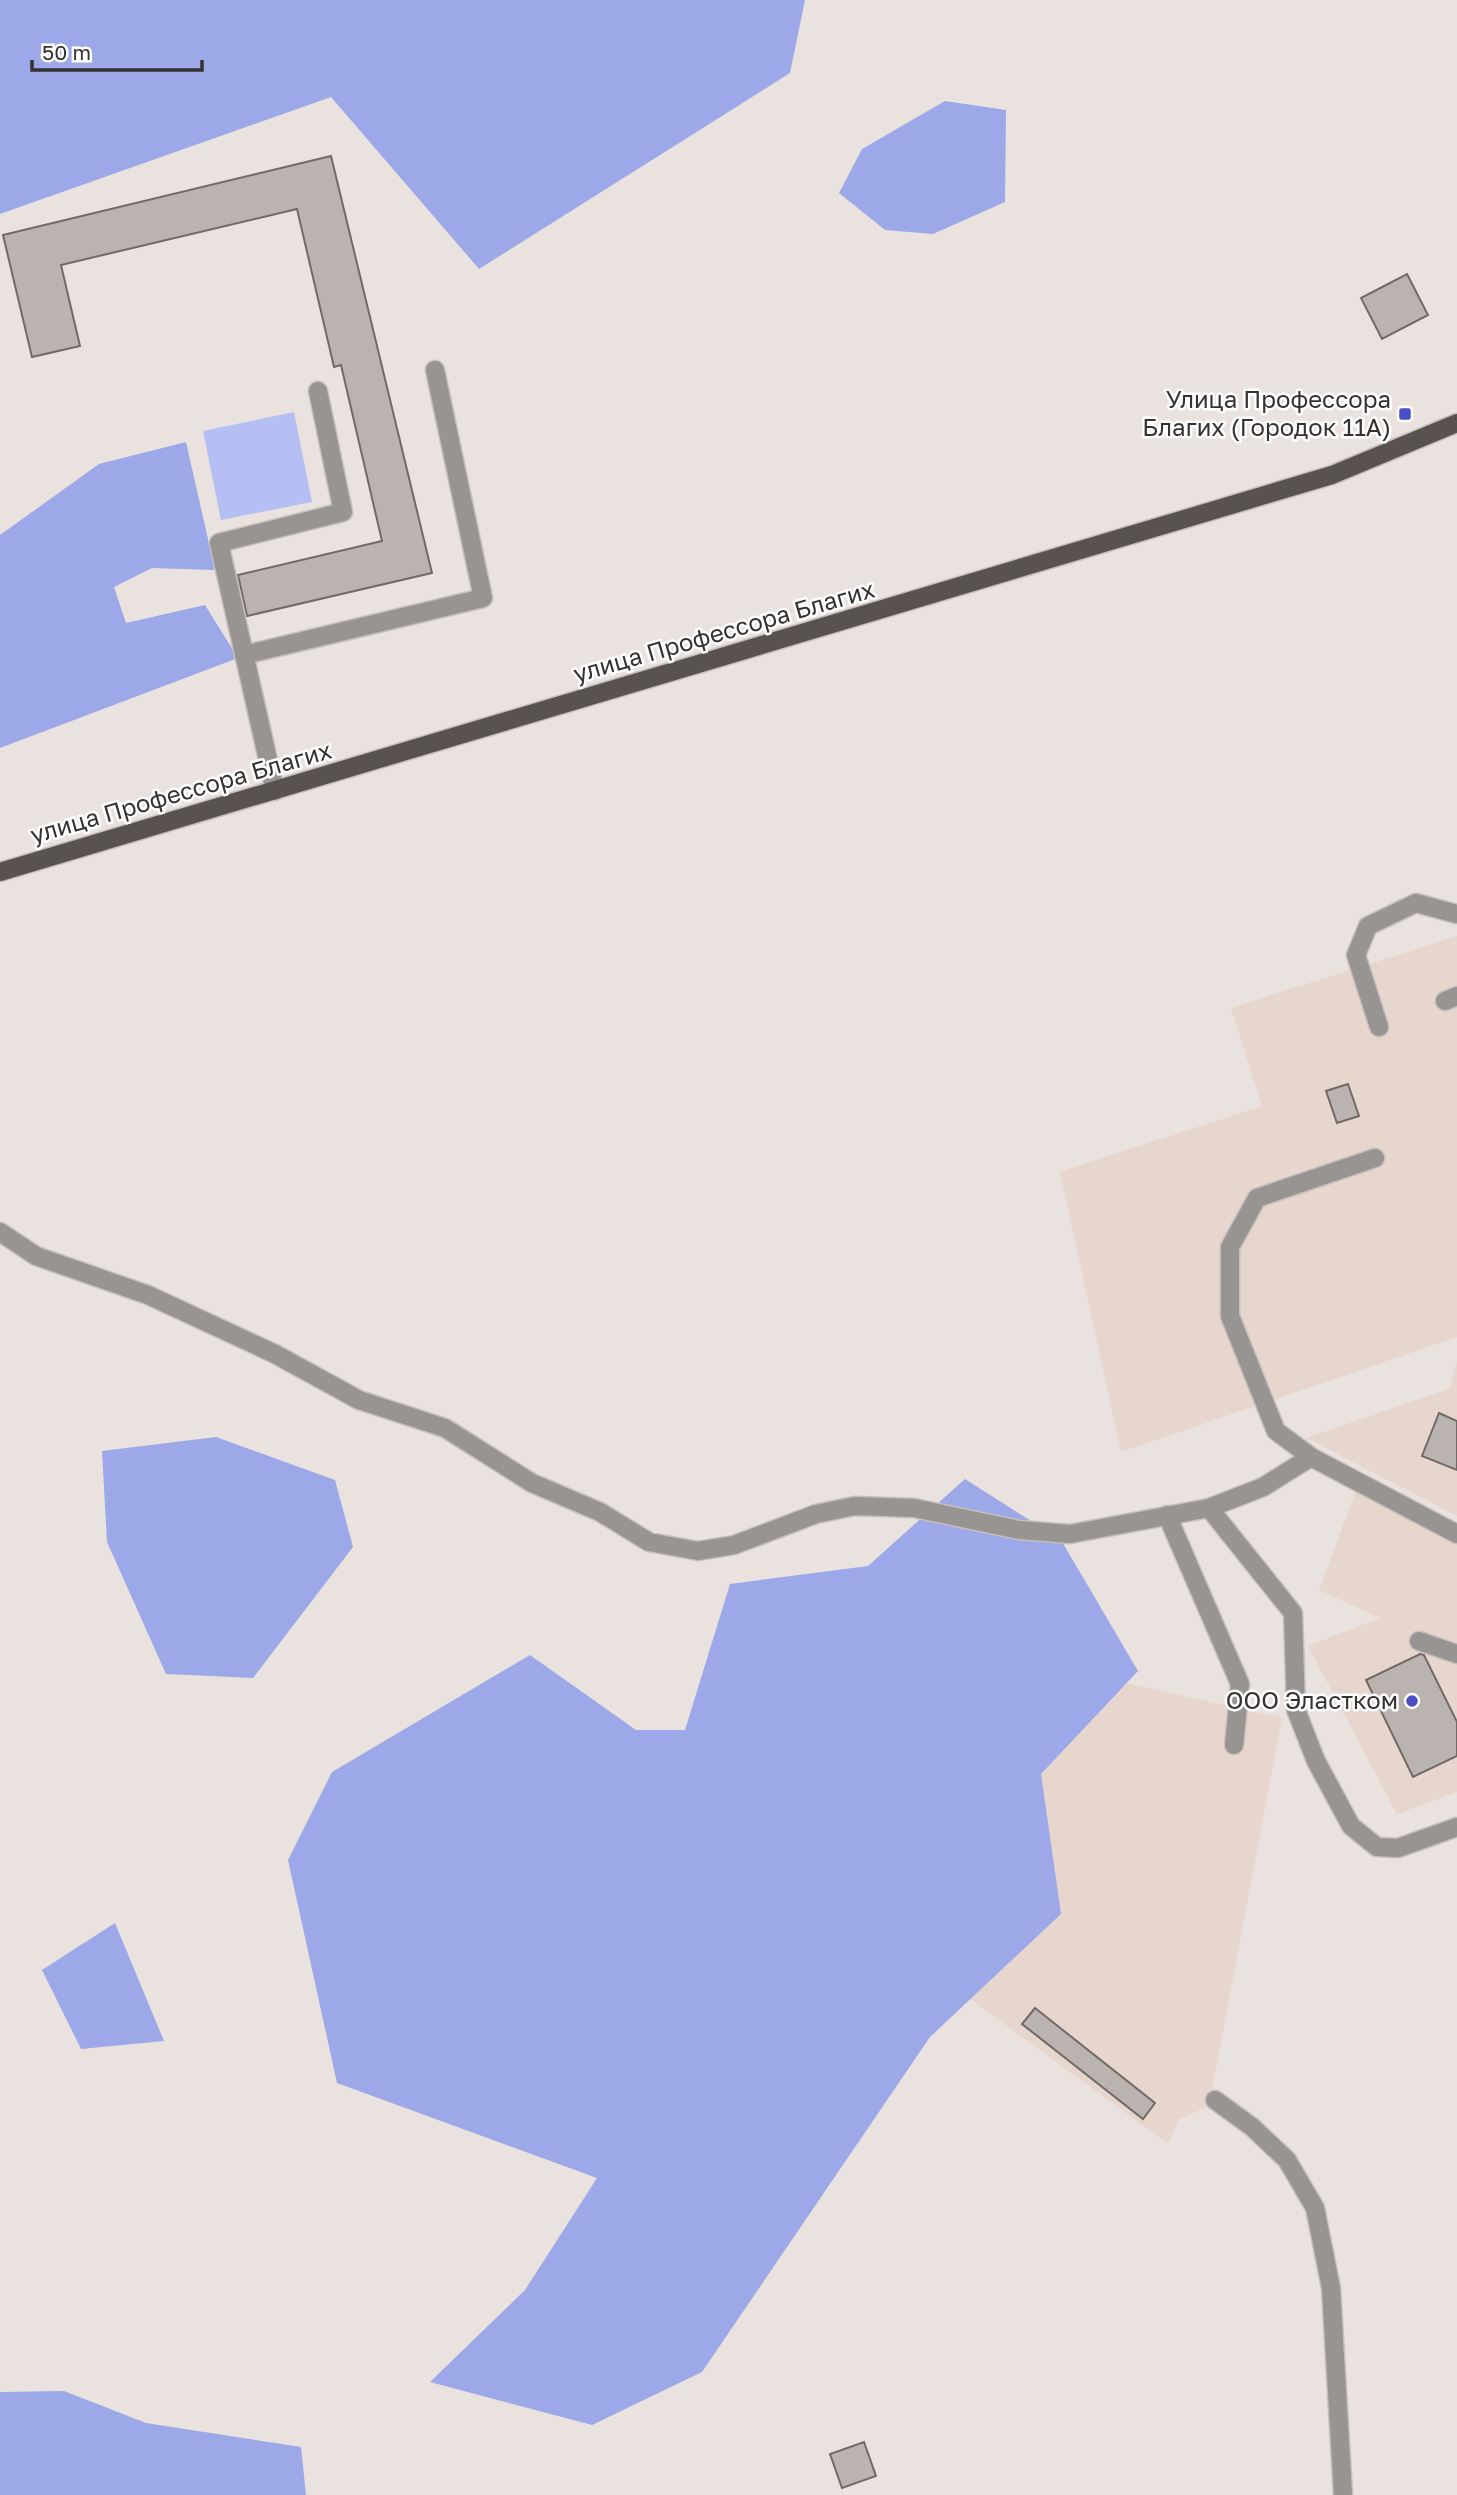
<svg xmlns="http://www.w3.org/2000/svg" width="1457" height="2495" font-family="'Golos Text',sans-serif">
	<style>
		.built { fill: #e6d6ce }
		.green { fill: #b5bff3 }
		.forest { fill: #9da8e8 }
		.building { fill: #bab3af; stroke: #716a66; stroke-width: 2 }
		.lines { fill: none; stroke-linecap: round; stroke-linejoin: round }
		.minor-casing { stroke: #c6bfbb; stroke-width: 21 }
		.major-casing { stroke: #c6bfbb; stroke-width: 21 }
		.minor { stroke: #979492; stroke-width: 18 }
		.major { stroke: #595350; stroke-width: 18 }
		.poi-dot { fill: #4b4fc5; stroke: #fff; stroke-width: 2.5 }
		.labels { text-anchor: middle; stroke-width: 5; stroke-linejoin: round; paint-order: stroke }
		.poi-label { font-size: 24px; fill: #353230; stroke: #fff; text-anchor: end }
		.street-label { font-size: 24px; fill: #353230; stroke: #fff }
	</style>
	<rect width="100%" height="100%" fill="#eae2de"/>
	<g class="built">
		<polygon points="1457,936 1457,1337 1121,1452 1060,1172 1262,1106 1231,1008"/>
		<polygon points="1457,1362 1457,1516 1306,1438 1449,1389"/>
		<polygon points="1356,1491 1457,1545 1457,1792 1397,1814 1308,1646 1380,1618 1319,1590"/>
		<polygon points="1077,1672 1282,1718 1209,2106 1178,2120 1168,2144 917,1960"/>
	</g>
	<polygon class="green" points="294,412 312,502 221,520 203,431"/>
	<g class="forest">
		<polygon points="0,0 805,0 790,73 479,269 331,97 0,214"/>
		<polygon points="945,101 1006,110 1005,202 933,234 885,230 839,193 862,149"/>
		<polygon points="186,442 215,570 152,568 114,587 126,623 205,605 238,658 0,748 0,535 99,464"/>
		<polygon points="216,1437 335,1480 353,1547 253,1678 166,1674 107,1542 102,1451"/>
		<polygon points="965,1479 1061,1540 1138,1671 1041,1774 1061,1914 930,2037 702,2372 592,2425 430,2382 525,2290 597,2178 337,2083 288,1860 332,1772 530,1655 636,1730 685,1730 730,1584 868,1566"/>
		<polygon points="115,1923 164,2041 81,2049 42,1970"/>
		<polygon points="64,2391 146,2423 301,2447 306,2495 0,2495 0,2392"/>
	</g>
	<g class="building">
		<polygon points="331,156 432,573 247,616 238,575 382,541 341,365 334,367 297,209 61,265 80,346 32,357 3,235"/>
		<polygon points="1407,274 1428,315 1382,339 1361,298"/>
		<polygon points="1348,1084 1359,1116 1337,1123 1326,1091"/>
		<polygon points="1439,1413 1457,1421 1457,1470 1422,1456"/>
		<polygon points="1420,1654 1424,1655 1457,1722 1457,1756 1413,1777 1366,1680"/>
		<polygon points="1035,2008 1155,2103 1143,2119 1022,2024"/>
		<polygon points="864,2442 876,2476 842,2488 830,2454"/>
	</g>
	<g class="lines">
		<g class="minor-casing">
			<g id="minor">
				<polyline points="244,655 483,598 435,370"/>
				<polyline points="275,791 219,543 343,512 318,391"/>
				<polyline points="1445,1001 1457,996"/>
				<polyline points="1379,1027 1356,955 1368,926 1416,903 1457,914"/>
				<polyline points="1375,1158 1257,1198 1230,1247 1230,1316 1276,1431 1311,1457 1457,1534"/>
				<polyline points="0,1232 36,1256 148,1295 275,1354 359,1400 445,1428 532,1483 600,1512 649,1542 698,1551 734,1545 816,1514 855,1506 914,1508 1019,1530 1070,1534 1209,1508 1263,1487 1311,1457"/>
				<polyline points="1209,1508 1293,1613 1296,1710 1316,1761 1351,1826 1377,1847 1398,1848 1457,1827"/>
				<polyline points="1167,1515 1240,1684 1234,1745"/>
				<polyline points="1419,1641 1457,1654"/>
				<polyline points="1215,2100 1252,2127 1287,2160 1315,2208 1331,2288 1343,2495"/>
			</g>
		</g>
		<g class="major-casing">
			<polyline id="major" points="0,872 1332,475 1457,423"/>
		</g>
		<use href="#minor" class="minor"/>
		<use href="#major" class="major"/>
	</g>
	<g class="poi-dot">
		<rect x="1398" y="407" width="14" height="14" rx="3.5"/>
		<circle cx="1412" cy="1701" r="7"/>
	</g>
	<g class="labels">
		<g class="poi-label">
			<text x="1391" y="408">Улица Профессора<tspan x="1391" dy="28">Благих (Городок 11А)</tspan></text>
			<text x="1398" y="1709">ООО Эластком</text>
		</g>
		<g class="street-label">
			<text transform="translate(724 632) rotate(-16)" y="8">улица Профессора Благих</text>
			<text transform="translate(181 793) rotate(-16)" y="8">улица Профессора Благих</text>
		</g>
	</g>
	<path d="M32 60v10h170v-10" fill="none" stroke="#353230" stroke-width="3.5"/>
	<text x="42" y="60" font-size="21" fill="#353230" stroke="#ffffff" stroke-width="5" paint-order="stroke">50 m</text>
</svg>
